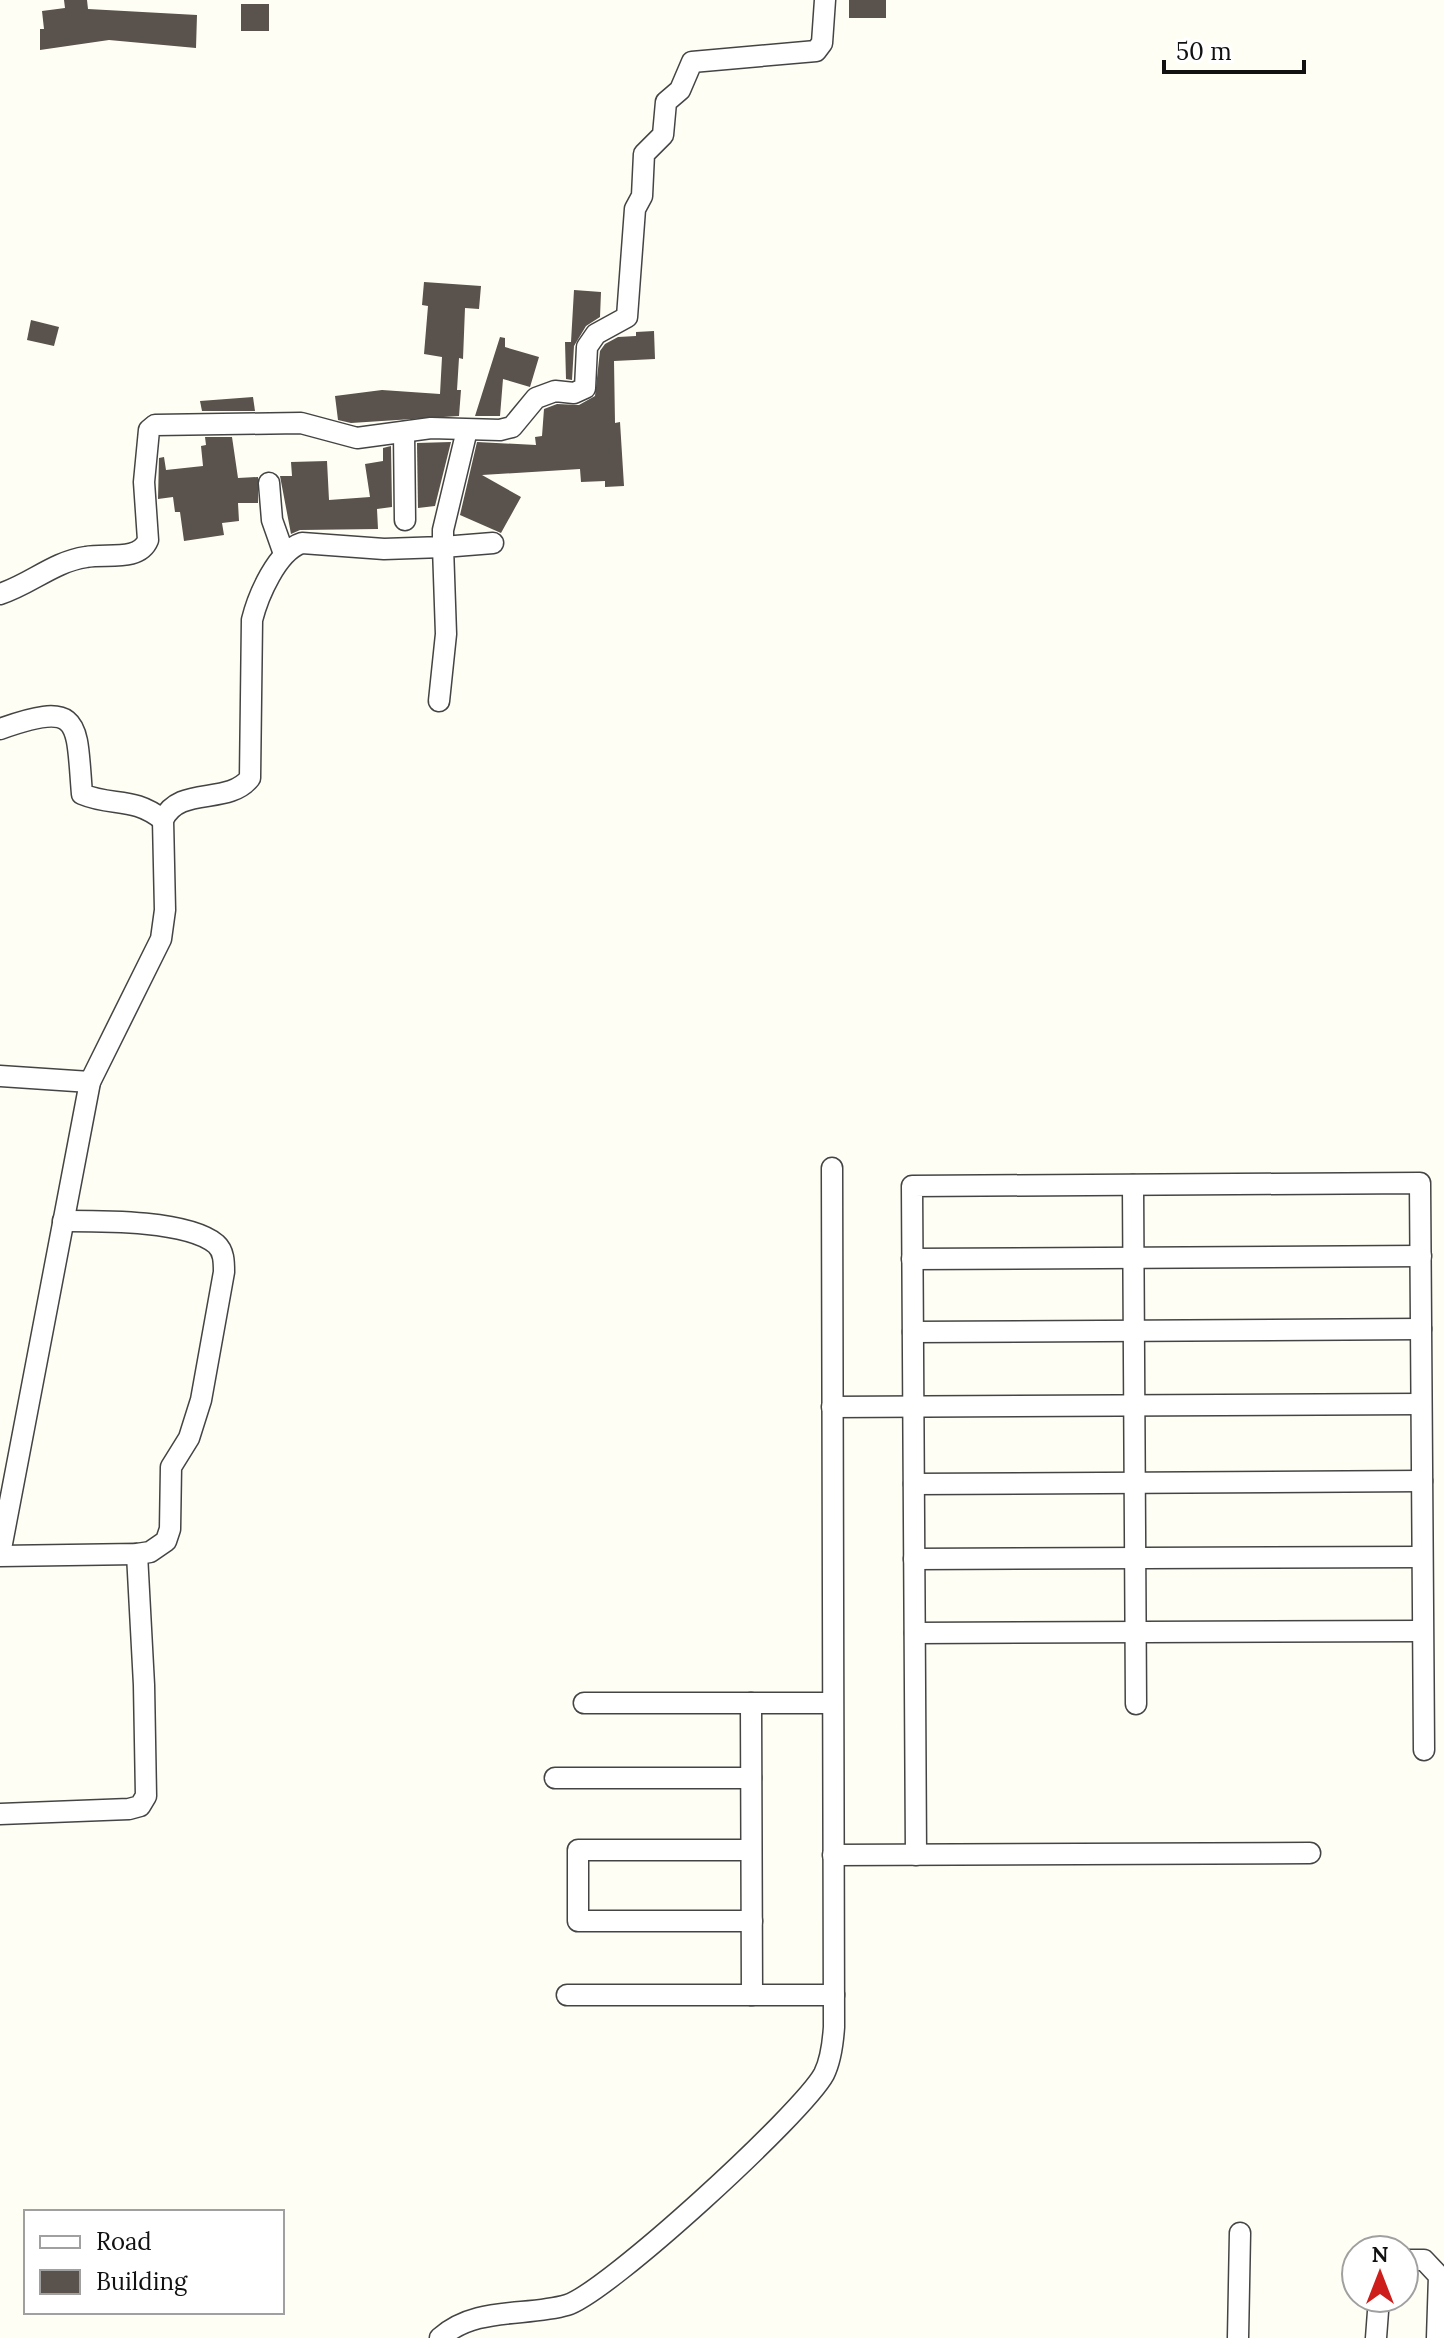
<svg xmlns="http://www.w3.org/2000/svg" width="1444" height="2338" font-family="Lora,serif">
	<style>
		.building { fill: #5a524c }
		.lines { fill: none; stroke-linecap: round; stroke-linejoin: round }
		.minor-casing { stroke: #444; stroke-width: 23 }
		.minor { stroke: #fff; stroke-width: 20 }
	</style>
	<rect width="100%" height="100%" fill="#fffef4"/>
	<g class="building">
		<polygon points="64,0 87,0 88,9 197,15 196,48 109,40 40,50 40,29 44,29 42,11 65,8"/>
		<rect x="849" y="0" width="37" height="18"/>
		<rect x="241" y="4" width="28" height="27"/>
		<polygon points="424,282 481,286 479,309 465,308 463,359 459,358 457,390 461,390 459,416 351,423 338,420 335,396 382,390 440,394 442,357 424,354 428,306 422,305"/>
		<polygon points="574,290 601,292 600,317 586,326 574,346 572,380 566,379 565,342 571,342"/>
		<polygon points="31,320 59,327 54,346 27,340"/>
		<polygon points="654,331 655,359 614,361 615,423 620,422 624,486 605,487 605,481 581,482 580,469 482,475 521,497 501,533 460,515 477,442 536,445 535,437 542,436 544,409 557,404 579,405 595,396 600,351 605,344 618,337 636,336 636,332"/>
		<polygon points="500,337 505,338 505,347 539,357 530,387 503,379 500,416 475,416"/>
		<polygon points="253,397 255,411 202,411 200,401"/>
		<polygon points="205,437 232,437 238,478 258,477 258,503 238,503 239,521 222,523 224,535 184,541 180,512 175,512 173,497 158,499 159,458 164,457 166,470 203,466 201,446 206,445"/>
		<polygon points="451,442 435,506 418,508 417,443"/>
		<polygon points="391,446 392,507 377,509 378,529 300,530 291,534 280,476 292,476 291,462 327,461 329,500 370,497 365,464 383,461 383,448"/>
	</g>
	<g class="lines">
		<g class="minor-casing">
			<g id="minor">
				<polyline points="404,432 405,520"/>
				<polyline points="269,483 272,520 284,554"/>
				<path d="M0,594C31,584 53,562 86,557C106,553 139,562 148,540L144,482L149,430L155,425L301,423L357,438L431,428L500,430L512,427L536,398L555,391L574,393L585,388L587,347L596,334L627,317L635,209L642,196L644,154L663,135L666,102L680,90L692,62L816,51L822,43L825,0"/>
				<polyline points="439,701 446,634 443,547 493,543"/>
				<path d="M0,729C83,699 76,723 82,794C113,807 133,796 163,820"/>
				<polyline points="0,1076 90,1082"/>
				<polyline points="1133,1185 1136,1704"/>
				<polyline points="912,1259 1421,1256"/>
				<polyline points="913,1332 1421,1329"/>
				<polyline points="832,1407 1421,1404"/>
				<polyline points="914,1484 1422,1481"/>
				<path d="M0,1554L90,1082L161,939L165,910L163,820C179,785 228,806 250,778L252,620C258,596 277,551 302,543L384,549L443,547V530L467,430"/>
				<path d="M0,1556L137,1554L150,1552L166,1541L170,1529L171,1467L189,1438L201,1400L224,1272C224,1262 224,1251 216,1244C187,1220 100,1221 63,1221"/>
				<polyline points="914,1559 1422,1557"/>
				<polyline points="915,1633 1422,1631"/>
				<polyline points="584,1703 832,1703"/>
				<polyline points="751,1703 752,1995"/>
				<polyline points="555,1778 751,1778"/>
				<polyline points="0,1814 129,1809 140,1806 146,1796 144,1685 137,1554"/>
				<polyline points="751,1850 578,1850 578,1921 752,1921"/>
				<polyline points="833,1855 1310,1853"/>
				<polyline points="916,1855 912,1186 1420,1183 1424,1750"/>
				<polyline points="567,1995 834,1995"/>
				<polyline points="1404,2260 1424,2260 1439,2276 1437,2338"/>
				<path d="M440,2338C475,2306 526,2317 567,2305C607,2293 803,2113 824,2074C831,2060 833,2042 834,2027L832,1168"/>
				<polyline points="1238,2338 1240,2233"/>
				<polyline points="1376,2338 1379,2298"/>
			</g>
		</g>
		<use href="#minor" class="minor"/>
	</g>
	<rect x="24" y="2210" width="260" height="104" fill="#ffffff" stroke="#a0a0a0" stroke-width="2"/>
	<rect x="40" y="2236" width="40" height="12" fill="#ffffff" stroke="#a0a0a0" stroke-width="2"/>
	<text x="96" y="2250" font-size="24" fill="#111111">Road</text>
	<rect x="40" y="2270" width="40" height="24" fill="#5a524c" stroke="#a0a0a0" stroke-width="2"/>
	<text x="96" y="2290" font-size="24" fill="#111111">Building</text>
	<g transform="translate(1380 2274)"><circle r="38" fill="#ffffff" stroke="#a0a0a0" stroke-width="2"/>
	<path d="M0-6L14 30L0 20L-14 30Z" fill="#ce1e1b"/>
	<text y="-12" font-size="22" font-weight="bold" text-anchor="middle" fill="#111111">N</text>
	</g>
	<path d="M1164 60v12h140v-12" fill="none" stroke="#111111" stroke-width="4"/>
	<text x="1176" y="60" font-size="24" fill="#111111" stroke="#ffffff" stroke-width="6" paint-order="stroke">50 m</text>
</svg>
